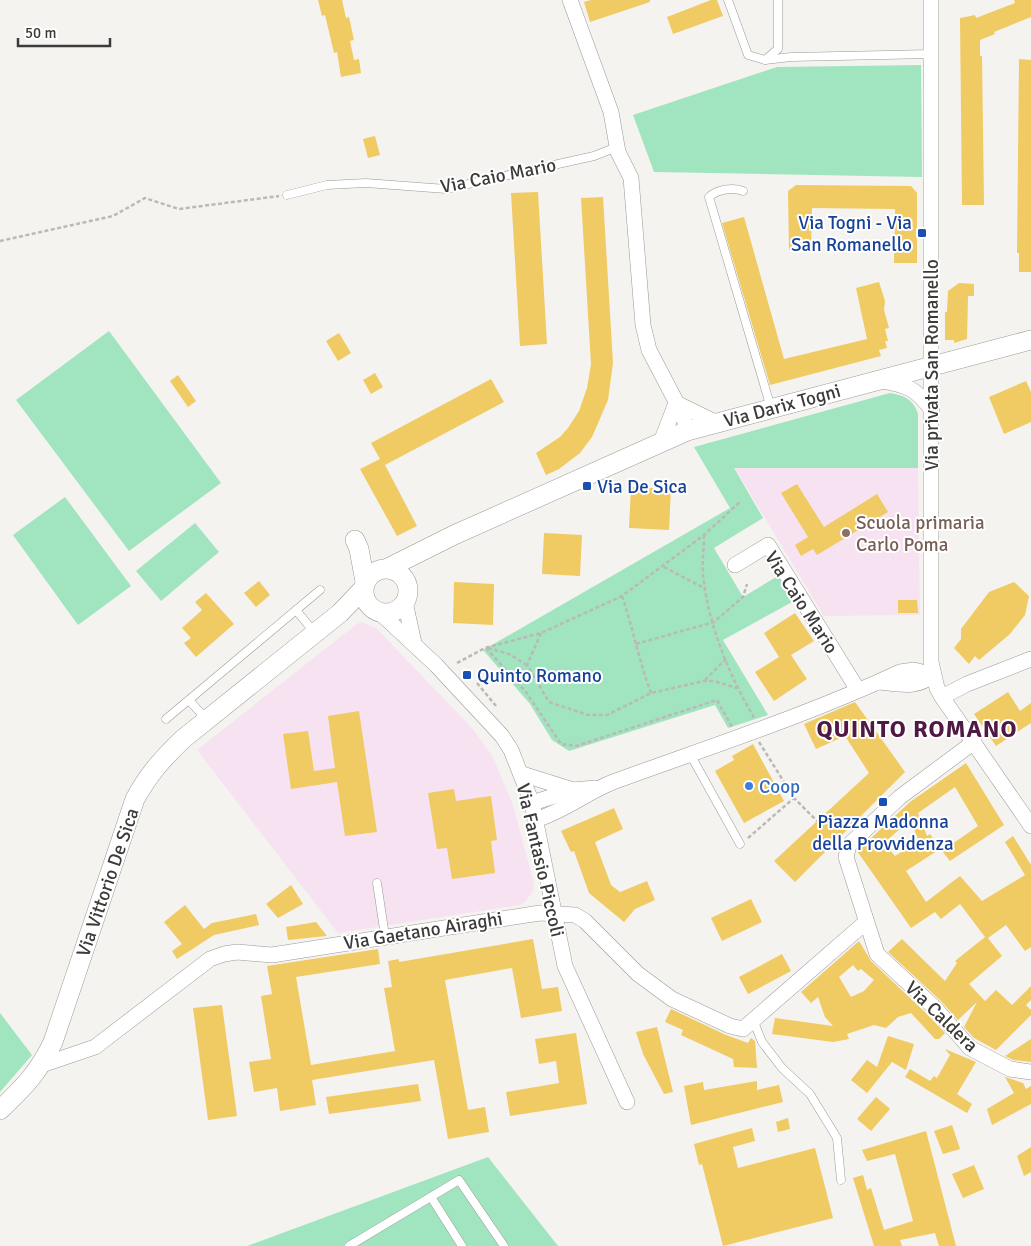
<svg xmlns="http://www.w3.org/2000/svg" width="1031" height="1246" font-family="Signika,sans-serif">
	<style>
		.education { fill: #f7e2f2 }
		.green { fill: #a0e5bf }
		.building { fill: #f0ca63; fill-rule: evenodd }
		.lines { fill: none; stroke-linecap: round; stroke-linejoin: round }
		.service-casing { stroke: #9a9996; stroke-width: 9 }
		.minor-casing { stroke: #9a9996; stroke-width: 16 }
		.tertiary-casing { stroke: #9a9996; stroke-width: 20 }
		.path { stroke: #bab9b6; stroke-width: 2.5; stroke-dasharray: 4 2.5; stroke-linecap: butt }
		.service { stroke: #fff; stroke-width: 8 }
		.minor { stroke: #fff; stroke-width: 15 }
		.tertiary { stroke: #fff; stroke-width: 19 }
		.transit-dot { fill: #1a4fb4; stroke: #fff; stroke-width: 2 }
		.education-dot { fill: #8d6e63; stroke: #fff; stroke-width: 2 }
		.shop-dot { fill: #3f7fe0; stroke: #fff; stroke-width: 2 }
		.labels { text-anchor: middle; stroke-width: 4; stroke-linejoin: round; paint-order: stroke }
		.street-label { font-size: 19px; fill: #3b3b3a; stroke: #fff }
		.transit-label { font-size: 19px; fill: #164399; stroke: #fff; text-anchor: start }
		.education-label { font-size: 19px; fill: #785e54; stroke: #fff; text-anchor: start }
		.shop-label { font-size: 19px; fill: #366cbe; stroke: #fff; text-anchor: start }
		.district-label { font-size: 24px; font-weight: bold; letter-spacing: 1px; fill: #501843; stroke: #fff }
	</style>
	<rect width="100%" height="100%" fill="#f5f3f0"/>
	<g class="education">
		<polygon points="734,467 918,468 920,615 824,616"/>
		<polygon points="358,623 364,623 376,628 471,727 492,755 513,805 534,884 533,891 525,902 519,905 338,933 197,750"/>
	</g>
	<g class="green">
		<polygon points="921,65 922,177 654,172 633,115 777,67"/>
		<polygon points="109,331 221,483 129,551 16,400"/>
		<path d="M890,393C904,395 914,400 918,414V468H734L763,518L714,548L743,597L778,576L794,601L723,640L768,715L728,728L715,705L569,751L552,740L530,704L483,650L730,508L694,447Z"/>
		<polygon points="65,497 131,586 78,625 13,535"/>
		<polygon points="195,523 219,552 161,601 136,571"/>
		<polygon points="0,1013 32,1055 0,1092"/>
		<polygon points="488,1157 558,1246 247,1246"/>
	</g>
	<g class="building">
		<polygon points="318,0 342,0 346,18 349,17 354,40 350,41 354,60 359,59 361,73 341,77 337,52 334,53 325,15 322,16"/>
		<polygon points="591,0 650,0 650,2 590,22 584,2"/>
		<polygon points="711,0 717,0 723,16 673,34 667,17"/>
		<polygon points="1014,0 1031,0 1031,17 994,32 995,34 980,40 980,56 982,56 984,205 962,205 960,18 975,15 976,18 1015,3"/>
		<polygon points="1019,59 1031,60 1031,272 1019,272 1019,253 1017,253"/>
		<polygon points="375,136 380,155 368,158 363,139"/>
		<polygon points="796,185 911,186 917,193 917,263 894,263 895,209 812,208 811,250 789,250 788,191"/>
		<polygon points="538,192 547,344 520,346 511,193"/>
		<polygon points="603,197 613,363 608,400 592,437 580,453 559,469 546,475 536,453 560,437 568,428 579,411 587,388 591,364 581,198"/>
		<polygon points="744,217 784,359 867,339 856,288 879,282 885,301 884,310 889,328 885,329 888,341 885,341 887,348 879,350 881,356 770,385 722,223"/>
		<polygon points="959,283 974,284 974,296 968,296 967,339 954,343 954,340 945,340 945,312 947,312 948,291"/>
		<polygon points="339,333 351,353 338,361 326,341"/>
		<polygon points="375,373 383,387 371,394 363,380"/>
		<polygon points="178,375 196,401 188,407 170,381"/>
		<polygon points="491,379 504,402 385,465 417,526 397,536 360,469 380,459 371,443"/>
		<polygon points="1026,381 1031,392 1031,422 1004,434 989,397"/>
		<polygon points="797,484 824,527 877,494 888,512 817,555 813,549 801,556 795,545 808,537 781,493"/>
		<polygon points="631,487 671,489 669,530 629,528"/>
		<polygon points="544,533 582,535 580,576 542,574"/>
		<polygon points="259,581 270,595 256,607 244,593"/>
		<polygon points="454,582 494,584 493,625 453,623"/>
		<polygon points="1014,582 1029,596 1025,615 1010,634 979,660 975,656 969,664 954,648 961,639 961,629 989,592"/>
		<polygon points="206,593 234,624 196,657 184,643 191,638 182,628 202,610 195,602"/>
		<polygon points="898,600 917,600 918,613 898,613"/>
		<polygon points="795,613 814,641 791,655 807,679 774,701 755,672 779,657 764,633"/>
		<polygon points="1008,692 1020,711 1031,703 1031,723 996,746 974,714"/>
		<polygon points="855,702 905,772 795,882 774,861 869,773 845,736 816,749 804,724"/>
		<polygon points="359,711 377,832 345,836 337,782 291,789 283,734 308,731 314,771 335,768 328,716"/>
		<polygon points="753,744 784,801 744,823 715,771 734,760 732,756"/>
		<path d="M966,763L1004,825L950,861L942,851L978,826L955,787L918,813L927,836L930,834L940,849L906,871L926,902L960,876L982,901L1025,875L1005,842L1013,836L1031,865V947L1025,951L1006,925L988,938L1002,956L969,984L985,1001L996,990L1012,1005L1031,986V1000L1026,1005L1031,1010V1015L996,1050L974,1038L964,1027L977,1002L958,1020L941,1001L888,952L902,939L945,981L957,963L955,961L985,937L960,904L941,919L935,912L911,928L857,851L910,802ZM910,820L919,841L895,856L884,843Z"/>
		<polygon points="454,789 456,801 491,796 497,840 491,841 495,873 452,879 447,848 437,849 428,793"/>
		<polygon points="614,808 623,829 595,842 611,885 620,892 647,881 655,900 635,909 624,922 589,893 574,851 571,852 561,831"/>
		<polygon points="291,885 303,904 278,918 266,904"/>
		<polygon points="751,899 762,922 722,941 711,918"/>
		<polygon points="185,905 204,929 212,923 256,914 259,925 214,935 177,959 172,951 182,944 164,922"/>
		<polygon points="316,922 327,936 288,940 286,927"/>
		<polygon points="533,939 542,989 558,987 562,1011 521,1018 512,968 445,980 468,1110 485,1107 489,1132 448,1139 434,1060 312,1080 316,1105 280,1111 277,1088 254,1092 249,1062 271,1059 261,996 272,994 267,966 378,949 380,964 296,977 311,1065 395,1051 384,988 392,987 388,961 399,959 399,962"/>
		<path d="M859,941L871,961L928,1015L945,1033L939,1039H935L911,1013L898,1017L886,1028L874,1025L847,1034L849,1039L833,1042L772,1034L775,1018L833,1026L825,1017L818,997L811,1003L801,992ZM853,965L858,971L861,969L874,980L864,991L851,997L839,977Z"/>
		<polygon points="782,954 791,971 748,994 739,977"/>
		<polygon points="222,1005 237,1116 208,1120 193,1008"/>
		<polygon points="671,1009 726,1035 748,1043 751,1038 755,1041 757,1068 734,1067 733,1059 681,1035 683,1030 665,1022"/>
		<polygon points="657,1027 673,1092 664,1094 643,1054 636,1032"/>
		<polygon points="576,1033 587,1104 510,1116 506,1092 559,1083 556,1061 539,1064 535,1039"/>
		<polygon points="888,1036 914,1044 906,1070 892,1062 867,1093 851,1080 867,1060 877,1067"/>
		<polygon points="1031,1039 1031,1062 1013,1060 1005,1056"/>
		<polygon points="945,1049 976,1062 957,1094 972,1104 967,1113 905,1077 910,1069 930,1081 934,1076 937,1078 950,1055"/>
		<polygon points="1005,1077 1023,1083 1026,1089 1031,1086 1031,1104 992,1125 987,1109 1014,1093"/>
		<polygon points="757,1081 757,1090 779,1085 783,1102 691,1125 684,1086 703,1082 704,1090"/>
		<polygon points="418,1084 421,1101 329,1114 326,1097"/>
		<polygon points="876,1097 890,1109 871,1131 857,1119"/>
		<polygon points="788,1118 790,1129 778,1132 776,1122"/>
		<polygon points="952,1125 960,1149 943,1154 934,1131"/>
		<polygon points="752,1128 755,1141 733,1147 738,1168 815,1148 833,1218 723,1246 702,1164 699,1165 694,1144"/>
		<polygon points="926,1131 956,1246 939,1246 935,1233 900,1240 902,1246 874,1246 853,1178 863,1175 867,1190 871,1188 884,1230 913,1221 895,1154 867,1161 862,1150"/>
		<polygon points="1031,1147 1031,1172 1024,1176 1017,1156"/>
		<polygon points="974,1165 984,1189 963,1198 952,1174"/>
	</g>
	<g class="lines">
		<g class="service-casing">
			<g id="service">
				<polyline points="728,0 748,55 765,60 791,57 931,54"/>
				<polyline points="765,60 778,49 778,0"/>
				<path d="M743,191C733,187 718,189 709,197L771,408"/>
				<polyline points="287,195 327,185 366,183 446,189 594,156 617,147"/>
				<polyline points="296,610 314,632"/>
				<polyline points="189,700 206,719"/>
				<polyline points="166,719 320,590"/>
				<polyline points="690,754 740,844"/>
				<polyline points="377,883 385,936"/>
				<polyline points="754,1022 762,1042 782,1068 810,1094 837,1138 841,1180"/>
				<polyline points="431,1197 462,1246"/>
				<polyline points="349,1246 459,1180 504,1246"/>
			</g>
		</g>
		<g class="minor-casing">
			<g id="minor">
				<polyline points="570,0 611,112 618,152 631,178 643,325 649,350 683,415 687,431"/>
				<polyline points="931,0 931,662 937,688 942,697 1031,826"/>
				<path d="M882,381C908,385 916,389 932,410"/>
				<polyline points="676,403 717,423"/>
				<polyline points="661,442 676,403"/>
				<polyline points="735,565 768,545 858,690"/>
				<polyline points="405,602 414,643"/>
				<polyline points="379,612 436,665 502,736 511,750 532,803 565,966 627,1102"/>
				<path d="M880,682C900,684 916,689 933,675"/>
				<polyline points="942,697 967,684 1031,659"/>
				<polyline points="974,742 900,797 849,845 846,857 877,954 935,1008 970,1048 1010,1069 1031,1072"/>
				<polyline points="522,774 573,790"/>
				<polyline points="532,803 573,790 595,788"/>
				<path d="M535,820C565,811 585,793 613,782C709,747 808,715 900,672L914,670L933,675"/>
				<polyline points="42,1065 95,1047 210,959 224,954 237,952 272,955 540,913 575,915 585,921 638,974 672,999 730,1026 743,1029 866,922"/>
			</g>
		</g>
		<g class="tertiary-casing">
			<g id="tertiary">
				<polyline points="355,540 359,549 365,582"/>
				<polyline points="388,568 454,535 687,431 1031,340"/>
				<circle cx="386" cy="591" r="22"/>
				<path d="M0,1110C24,1087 39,1072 53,1042L135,799C148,775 163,758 183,739L340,613L363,589"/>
			</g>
		</g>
		<g class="path">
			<polyline points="0,241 113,216 145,198 179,209 279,196"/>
			<path d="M704,535C704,548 702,562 703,574C707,622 730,678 755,719"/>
			<polyline points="664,567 706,589"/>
			<path d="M622,596C633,628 639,661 651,693"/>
			<polyline points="541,633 527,665 549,702 588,715 607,715 651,693 704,681 714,681 737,688"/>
			<polyline points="636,644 714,622 743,597 747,584"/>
			<polyline points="486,648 526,692 561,744 576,746 717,700 732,727"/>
			<polyline points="488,648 509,654 527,665"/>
			<polyline points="457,663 485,648 541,633 622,596 704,535 741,501"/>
			<polyline points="705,680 726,659"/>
			<polyline points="477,683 496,706"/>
			<polyline points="759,742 794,798 817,821"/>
			<polyline points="748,838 794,798"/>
		</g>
		<use href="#service" class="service"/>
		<use href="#minor" class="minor"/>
		<use href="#tertiary" class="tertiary"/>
	</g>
	<g class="transit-dot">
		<rect x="917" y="228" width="10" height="10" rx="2.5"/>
		<rect x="582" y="481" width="10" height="10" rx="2.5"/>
		<rect x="462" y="670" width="10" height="10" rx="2.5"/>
		<rect x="878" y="797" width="10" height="10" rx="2.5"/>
	</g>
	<circle class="education-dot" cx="846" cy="533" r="5"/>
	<circle class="shop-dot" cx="749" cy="786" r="5"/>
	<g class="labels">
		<g class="street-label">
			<text transform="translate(498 175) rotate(-11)" y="7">Via Caio Mario</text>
			<text transform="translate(931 365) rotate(-90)" y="7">Via privata San Romanello</text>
			<text transform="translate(782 405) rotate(-15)" y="7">Via Darix Togni</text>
			<text transform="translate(802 602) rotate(57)" y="7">Via Caio Mario</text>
			<text transform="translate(541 860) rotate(77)" y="7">Via Fantasio Piccoli</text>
			<text transform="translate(107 882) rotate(-71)" y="7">Via Vittorio De Sica</text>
			<text transform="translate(423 930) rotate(-9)" y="7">Via Gaetano Airaghi</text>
			<text transform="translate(942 1016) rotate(44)" y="7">Via Caldera</text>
		</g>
		<g class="transit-label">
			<text x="912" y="229" text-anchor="end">Via Togni - Via<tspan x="912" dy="22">San Romanello</tspan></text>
			<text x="597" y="493">Via De Sica</text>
			<text x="477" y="682">Quinto Romano</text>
			<text x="883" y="828" text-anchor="middle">Piazza Madonna<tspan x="883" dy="22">della Provvidenza</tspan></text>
		</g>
		<g class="education-label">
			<text x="856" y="529">Scuola primaria<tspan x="856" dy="22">Carlo Poma</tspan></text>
		</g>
		<g class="shop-label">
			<text x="759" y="793">Coop</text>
		</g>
		<g class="district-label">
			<text x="917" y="737">QUINTO ROMANO</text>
		</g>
	</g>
	<path d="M18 38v8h92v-8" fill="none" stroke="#3b3b3a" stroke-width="2.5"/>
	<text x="25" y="38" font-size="15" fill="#3b3b3a" stroke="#ffffff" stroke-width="4" paint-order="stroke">50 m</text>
</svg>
